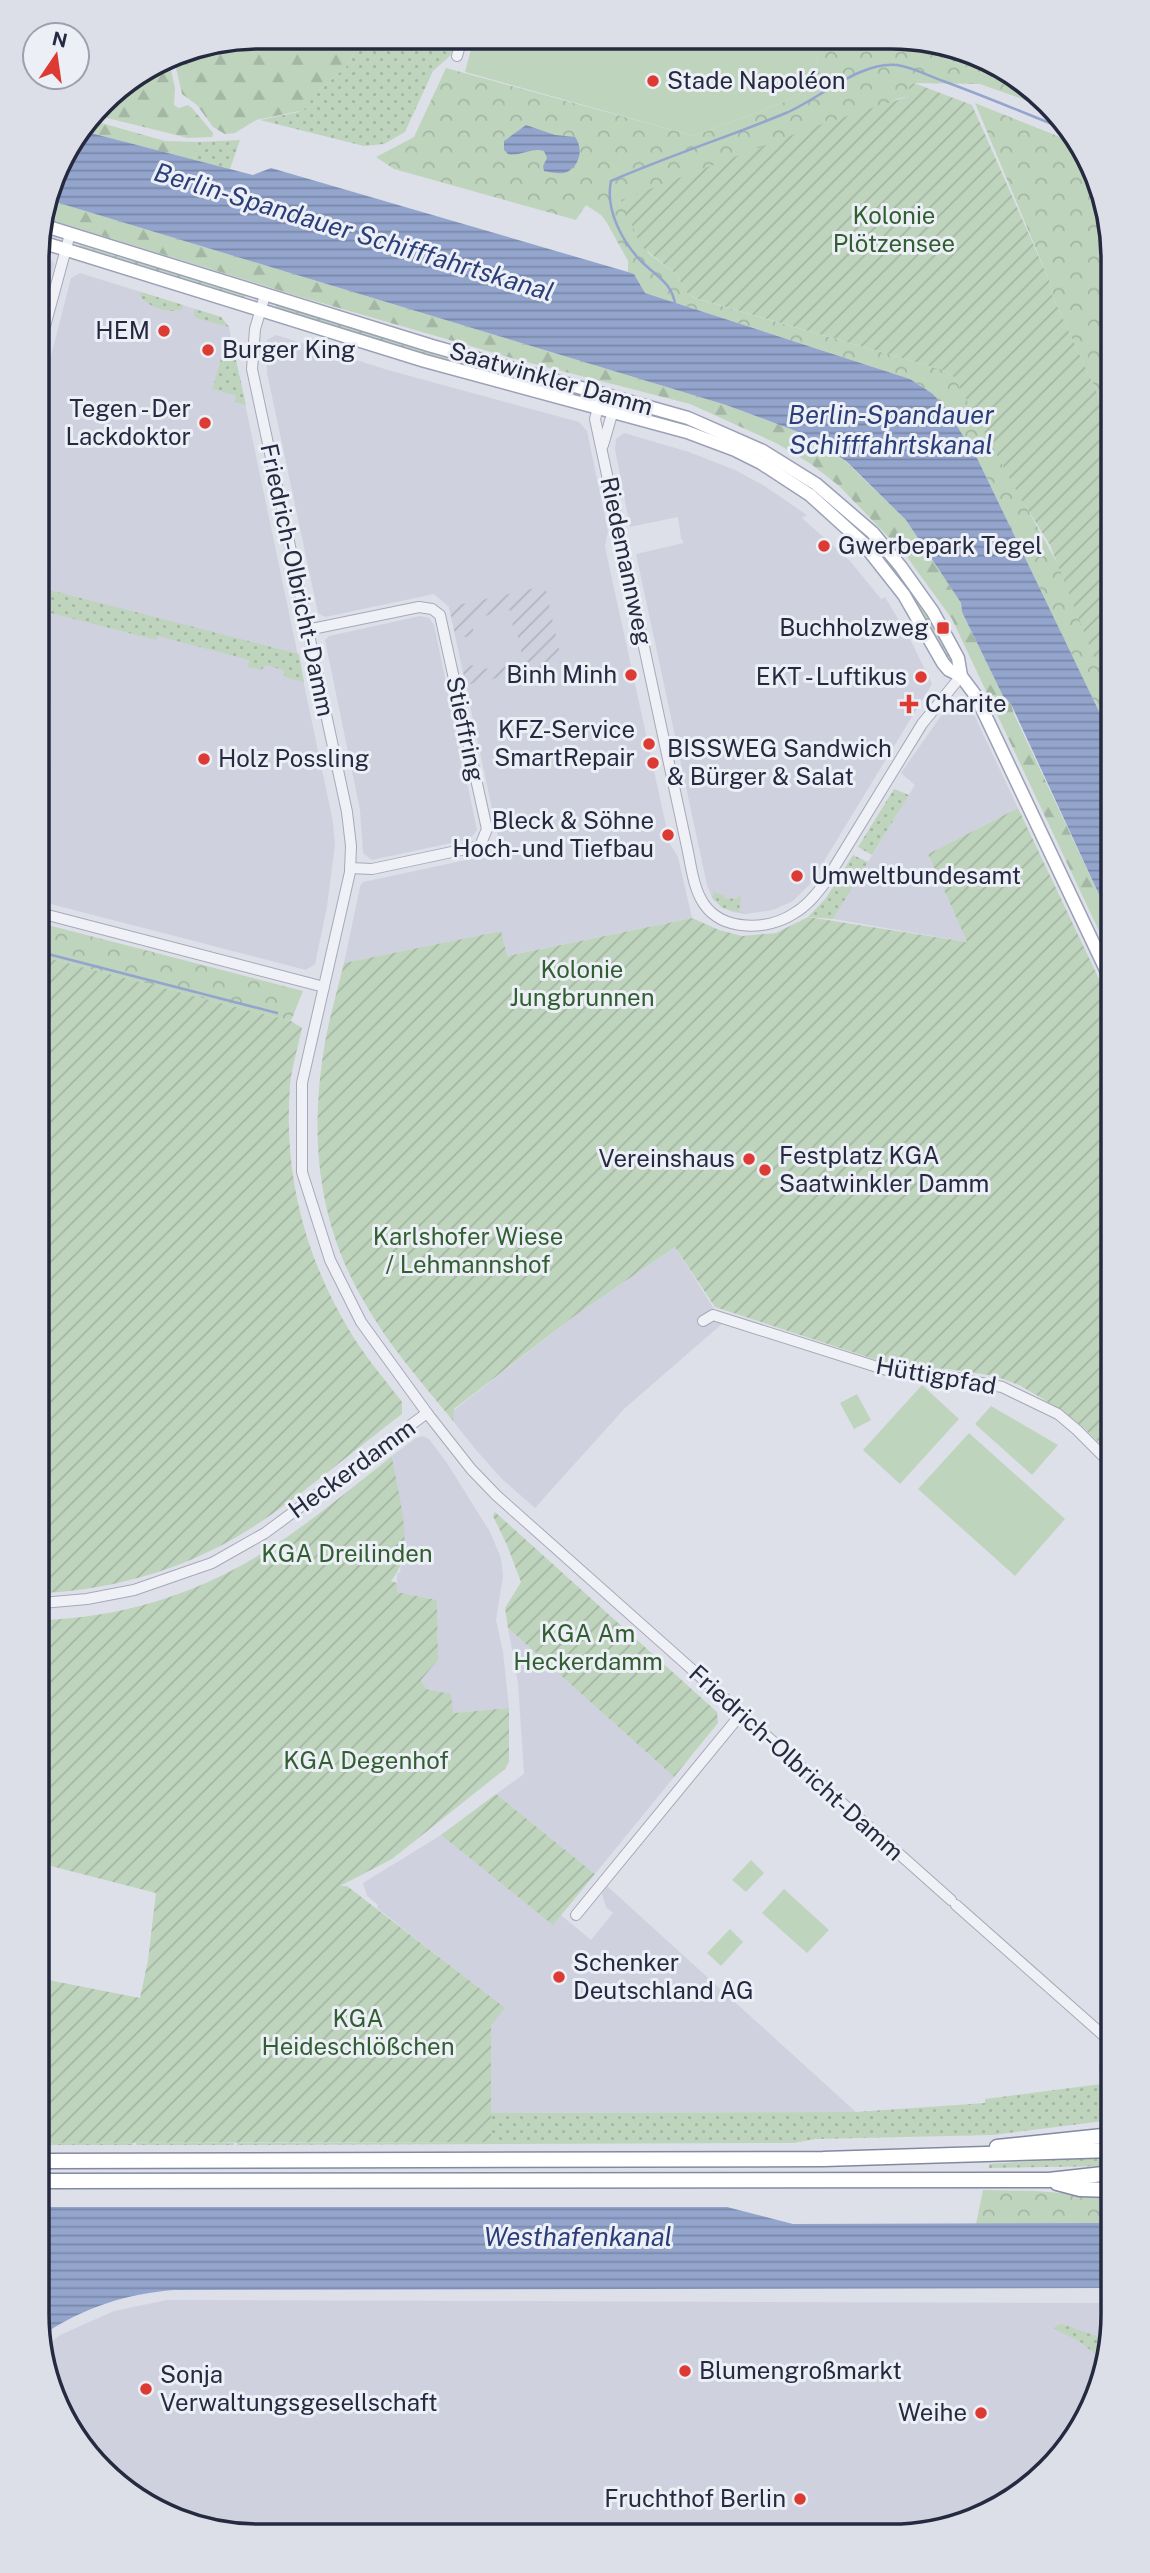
<svg xmlns="http://www.w3.org/2000/svg" width="1150" height="2573" font-family="'Public Sans',sans-serif">
	<style>
		.built { fill: #cfd2de }
		.industrial { fill: url(#industrial-furrows) }
		.grass { fill: url(#grass-dots) }
		.forest { fill: url(#forest-firs) }
		.park { fill: url(#park-crowns) }
		.garden { fill: url(#garden-furrows) }
		.pitch { fill: #bfd4bd }
		.water { fill: url(#water-rules) }
		.lines { fill: none; stroke-linecap: round; stroke-linejoin: round }
		.stream { stroke: #94a5cd; stroke-width: 2.5 }
		.minor-casing { stroke: #a6a9b7; stroke-width: 12 }
		.major-casing { stroke: #9ba1b6; stroke-width: 15 }
		.highway-casing { stroke: #8389a1; stroke-width: 17 }
		.minor { stroke: #f0f1f7; stroke-width: 10 }
		.major { stroke: #fff; stroke-width: 12 }
		.highway { stroke: #fff; stroke-width: 14 }
		.poi-dot { fill: #dd3a33; stroke: #edeff6; stroke-width: 2.5 }
		.labels { text-anchor: middle; stroke-width: 6; stroke-linejoin: round; paint-order: stroke }
		.poi-label { font-size: 24px; fill: #252a41; stroke: #edeff6; text-anchor: start }
		.park-label { font-size: 24px; fill: #315f31; stroke: #edeff6 }
		.street-label { font-size: 24px; fill: #252a41; stroke: #edeff6 }
		.water-label { font-size: 26px; font-style: italic; fill: #2a3f7a; stroke: #edeff6 }
		.rim { fill: none; stroke: #252a41; stroke-width: 3.5 }
	</style>
	<defs>
		<pattern id="industrial-furrows" width="10" height="10" patternUnits="userSpaceOnUse" patternTransform="scale(1.75)"><rect width="10" height="10" fill="#cfd2de"/><path d="M-1 1l2-2M0 10L10 0M9 11l2-2" fill="none" stroke="#b2b4c0"/></pattern>
		<pattern id="grass-dots" width="8" height="8" patternUnits="userSpaceOnUse" patternTransform="scale(1.75)"><rect width="8" height="8" fill="#bfd4bd"/><path d="M2 2h.1M6 6h.1" fill="none" stroke="#a4b6a4" stroke-width="1.8" stroke-linecap="round"/></pattern>
		<pattern id="forest-firs" width="22" height="20" patternUnits="userSpaceOnUse" patternTransform="scale(1.75)"><rect width="22" height="20" fill="#bfd4bd"/><path d="M5 1l3.5 6h-7zM16 11l3.5 6h-7z" fill="#a4b6a4"/></pattern>
		<pattern id="park-crowns" width="20" height="18" patternUnits="userSpaceOnUse" patternTransform="scale(1.75)"><rect width="20" height="18" fill="#bfd4bd"/><path d="M2 6a3 3 0 1 1 6 0M12 15a3 3 0 1 1 6 0" fill="none" stroke="#a4b6a4"/></pattern>
		<pattern id="garden-furrows" width="10" height="10" patternUnits="userSpaceOnUse" patternTransform="scale(1.75)"><rect width="10" height="10" fill="#bfd4bd"/><path d="M-1 1l2-2M0 10L10 0M9 11l2-2" fill="none" stroke="#a4b6a4"/></pattern>
		<pattern id="water-rules" width="6" height="5" patternUnits="userSpaceOnUse" patternTransform="scale(1.75)"><rect width="6" height="5" fill="#94a5cd"/><path d="M0 2.5h6" fill="none" stroke="#7987a8"/></pattern>
	</defs>
	<rect width="100%" height="100%" fill="#dde0e9"/>
	<g class="built">
		<polygon points="37,253 49,256 54,264 38,340"/>
		<polygon points="80,273 221,317 229,327 333,822 335,845 327,907 315,964 306,970 39,901 38,406 71,278"/>
		<polygon points="276,335 388,370 579,422 587,431 608,531 605,547 670,844 678,857 692,918 506,956 501,931 344,963 360,887 363,882 485,856 498,837 449,607 434,594 325,617 318,613 267,373 267,340"/>
		<polygon points="624,433 689,452 735,470 763,485 807,515 802,518 850,561 881,599 885,597 909,637 932,684 810,884 793,901 773,910 746,914 732,912 713,900 707,885 636,554 684,543 681,538 678,517 630,527 615,449 616,439"/>
		<polygon points="420,616 429,618 434,625 477,830 470,839 372,860 363,853 360,810 325,640 329,636"/>
		<polygon points="952,700 967,700 1018,808 928,854 967,942 833,919 915,785 901,773"/>
		<polygon points="675,1247 723,1323 624,1409 535,1508 502,1479 476,1450 453,1421 453,1411 573,1317"/>
		<polygon points="423,1436 429,1439 447,1463 490,1532 501,1558 503,1576 496,1620 503,1652 509,1708 453,1713 425,1689 421,1679 438,1660 437,1600 397,1592 397,1574 400,1572 404,1536 392,1456 416,1438"/>
		<polygon points="508,1628 674,1777 595,1874 496,1794 524,1774 518,1683"/>
		<polygon points="441,1835 553,1924 561,1915 591,1940 613,1913 606,1907 602,1894 607,1886 856,2112 491,2113 491,2026 504,2008 377,1908 378,1905 367,1896 363,1883"/>
		<polygon points="167,2300 1113,2303 1113,2329 1096,2398 1058,2460 1014,2499 949,2529 216,2532 112,2481 74,2437 44,2372 44,2348 60,2335 114,2311"/>
	</g>
	<polygon class="industrial" points="545,586 562,663 466,685 462,667 474,665 476,671 523,660 516,627 513,627 510,610 471,619 474,635 456,639 449,607"/>
	<g class="grass">
		<polygon points="373,37 456,38 451,55 433,71 405,132 384,144 364,146 260,120 298,112 319,90 346,67 355,51"/>
		<polygon points="240,140 230,169 194,160 198,142"/>
		<polygon points="80,245 132,261 141,261 246,294 244,301 78,249"/>
		<path d="M141,292L183,305L182,309C170,315 145,306 140,295Z"/>
		<polygon points="277,304 593,394 591,401 434,359 274,311"/>
		<polygon points="195,309 221,317 229,327 196,318 194,315"/>
		<polygon points="232,342 246,405 235,402 236,396 214,389 211,394 223,352"/>
		<path d="M850,518C895,562 924,607 954,662L951,663C938,645 930,624 918,606C898,574 875,546 848,520Z"/>
		<polygon points="38,587 299,654 304,682 285,677 283,670 266,665 261,670 248,667 249,660 158,636 156,640 51,613 48,603 38,600"/>
		<polygon points="983,694 1108,958 1108,961 982,695"/>
		<polygon points="894,789 909,795 872,855 858,847"/>
		<polygon points="853,855 868,862 833,919 808,917 826,898"/>
		<polygon points="714,892 724,895 724,898 737,899 738,896 741,897 739,911 746,914 722,908 712,897"/>
		<polygon points="1102,2057 1112,2065 1112,2120 993,2135 816,2139 794,2143 237,2145 237,2143 491,2142 491,2113 856,2112 985,2103 985,2099 1101,2084 1099,2066"/>
		<rect x="44" y="2143" width="89" height="2"/>
		<rect x="136" y="2143" width="98" height="2"/>
		<polygon points="1112,2156 1112,2166 989,2168 989,2164"/>
		<polygon points="1062,2324 1099,2337 1105,2343 1106,2357 1100,2358 1079,2341 1054,2329 1057,2325"/>
	</g>
	<g class="forest">
		<polygon points="259,37 373,37 355,51 346,67 319,90 304,110 256,120 235,133 225,134 213,127 197,105 182,94 173,55"/>
		<polygon points="168,57 175,88 174,105 179,108 188,105 192,108 213,133 212,137 188,138 95,115 112,92"/>
		<polygon points="91,120 165,141 198,142 194,160 83,131"/>
		<polygon points="49,200 726,405 796,431 845,461 906,520 961,603 962,612 1003,696 1011,704 1014,714 1108,914 1108,950 952,619 904,553 838,485 811,464 776,443 690,404 515,359 301,297 45,218"/>
	</g>
	<g class="park">
		<polygon points="823,40 901,41 1042,97 1053,110 980,84 914,83 911,96 897,99 647,252 676,274 687,293 694,298 943,370 954,377 1060,568 1107,691 1107,728 978,460 947,410 933,394 910,379 645,293 634,274 628,272 628,261 607,223 601,215 586,205 576,220 394,169 376,157 414,137 446,68 694,136 787,101 807,90"/>
		<polygon points="975,103 1080,145 1106,201 1105,410 1052,295 1049,280"/>
		<polygon points="40,923 303,991 291,1021 40,956"/>
		<polygon points="983,2190 1036,2191 1112,2197 1112,2223 976,2224"/>
	</g>
	<g class="garden">
		<polygon points="901,41 934,41 1038,92 1042,97"/>
		<polygon points="914,83 972,105 1049,280 1052,295 1106,412 1107,691 1050,545 1021,499 954,377 943,370 695,298 687,293 676,274 641,246 621,200 819,125 910,96 909,87"/>
		<path d="M1018,808L1108,998L1110,1454L1083,1427L1043,1399L1019,1385L995,1376L948,1369L895,1366L715,1307L675,1247L573,1317L454,1409L453,1421C423,1384 390,1347 366,1305C321,1230 310,1149 322,1062C326,1029 336,996 344,963L501,931L507,956L692,918L719,930L742,936L776,933L808,917L967,942L928,854Z"/>
		<path d="M40,956L291,1021L302,1028C298,1047 292,1066 290,1085C283,1175 306,1262 354,1338C368,1360 386,1381 402,1402V1414C353,1451 305,1493 253,1527C191,1567 116,1590 42,1593Z"/>
		<path d="M392,1456C397,1493 418,1551 391,1581L397,1583V1592L437,1600L438,1660L421,1680L426,1689L451,1694L453,1713L509,1708V1762L505,1769L392,1859L340,1886H347L505,2008L491,2026V2142L44,2143L43,1979L140,1998L148,1960L156,1893L43,1864L42,1620C119,1618 198,1594 264,1552C309,1524 350,1489 392,1456Z"/>
		<polygon points="495,1512 717,1712 718,1723 674,1777 508,1628 505,1608 521,1582 507,1545 493,1516"/>
		<polygon points="496,1794 595,1874 553,1925 441,1835"/>
	</g>
	<g class="pitch">
		<polygon points="474,38 823,40 807,90 787,101 694,136 465,72"/>
		<polygon points="922,1385 959,1419 900,1484 863,1450"/>
		<polygon points="857,1394 871,1420 854,1429 840,1403"/>
		<polygon points="991,1406 1058,1445 1032,1475 975,1424"/>
		<polygon points="969,1433 1065,1519 1015,1576 918,1489"/>
		<polygon points="751,1860 764,1873 746,1892 732,1880"/>
		<polygon points="784,1889 829,1930 807,1953 762,1913"/>
		<polygon points="730,1929 743,1942 721,1966 707,1953"/>
	</g>
	<g class="water">
		<path d="M526,125L555,135L575,137C583,147 581,165 567,172C561,175 551,172 544,171L543,166L547,158L544,151C531,147 521,157 508,154L504,150V141Z"/>
		<polygon points="83,131 253,175 271,168 628,272 634,274 645,293 910,379 933,394 947,410 978,460 1107,728 1108,914 1011,704 1003,696 962,612 961,603 906,520 846,461 796,431 726,405 49,200 60,161"/>
		<path d="M44,2207H727L793,2224L1112,2223L1113,2288L174,2290C126,2294 85,2307 44,2334Z"/>
	</g>
	<g class="lines">
		<g class="stream">
			<path d="M675,304C672,283 656,276 642,262C622,242 605,209 611,181C668,156 728,137 786,113C819,99 860,61 897,65C912,67 929,76 943,81C987,97 1029,115 1072,132"/>
			<polyline points="40,952 277,1013"/>
		</g>
		<g class="minor-casing">
			<g id="minor">
				<polyline points="457,56 462,38"/>
				<polyline points="265,295 255,329 252,369 347,812 351,846 350,872 302,1083 302,1172 330,1260 361,1322 427,1413 471,1469 496,1495 951,1900"/>
				<polyline points="38,352 70,234"/>
				<path d="M602,393L595,419L687,847C691,865 693,888 704,904C723,932 768,930 793,914C806,907 815,896 824,884L922,724L961,676"/>
				<polyline points="603,445 617,397"/>
				<polyline points="307,630 419,607 432,609 440,615 487,829 480,846 372,869 350,868"/>
				<polyline points="40,913 324,987"/>
				<polyline points="703,1321 713,1315 893,1372 945,1376 1002,1387 1058,1414 1077,1430 1110,1463"/>
				<polyline points="42,1603 87,1599 134,1590 212,1563 265,1533 427,1413"/>
				<polyline points="956,1905 1112,2043"/>
				<polyline points="576,1915 741,1714"/>
			</g>
		</g>
		<g class="major-casing">
			<g id="major">
				<polyline points="42,225 432,346 688,418 763,451 816,484 873,533 901,567 933,612 958,658 961,676"/>
				<polyline points="38,241 425,361 687,432 735,450 761,463 810,495 863,543 904,595 943,663 949,670 961,676 976,696 1108,974"/>
			</g>
		</g>
		<g class="highway-casing">
			<g id="highway">
				<polyline points="997,2147 1112,2135"/>
				<polyline points="44,2161 823,2159 1112,2150"/>
				<polyline points="44,2181 1049,2180 1112,2173"/>
				<polyline points="1057,2183 1080,2189 1112,2190"/>
			</g>
		</g>
		<use href="#minor" class="minor"/>
		<use href="#major" class="major"/>
		<use href="#highway" class="highway"/>
	</g>
	<g class="poi-dot">
		<circle cx="653" cy="81" r="7"/>
		<circle cx="164" cy="331" r="7"/>
		<circle cx="208" cy="350" r="7"/>
		<circle cx="205" cy="423" r="7"/>
		<circle cx="824" cy="546" r="7"/>
		<rect x="936" y="621" width="14" height="14" rx="3.5"/>
		<circle cx="631" cy="675" r="7"/>
		<circle cx="921" cy="677" r="7"/>
		<path d="M905.5 693.5h7v7h7v7h-7v7h-7v-7h-7v-7h7z"/>
		<circle cx="649" cy="744" r="7"/>
		<circle cx="204" cy="759" r="7"/>
		<circle cx="653" cy="763" r="7"/>
		<circle cx="668" cy="835" r="7"/>
		<circle cx="797" cy="876" r="7"/>
		<circle cx="749" cy="1159" r="7"/>
		<circle cx="765" cy="1170" r="7"/>
		<circle cx="559" cy="1977" r="7"/>
		<circle cx="685" cy="2371" r="7"/>
		<circle cx="146" cy="2389" r="7"/>
		<circle cx="981" cy="2413" r="7"/>
		<circle cx="800" cy="2499" r="7"/>
	</g>
	<g class="labels">
		<g class="poi-label">
			<text x="667" y="89">Stade Napoléon</text>
			<text x="150" y="339" text-anchor="end">HEM</text>
			<text x="222" y="358">Burger King</text>
			<text x="191" y="417" text-anchor="end">Tegen - Der<tspan x="191" dy="28">Lackdoktor</tspan></text>
			<text x="838" y="554">Gwerbepark Tegel</text>
			<text x="929" y="636" text-anchor="end">Buchholzweg</text>
			<text x="617" y="683" text-anchor="end">Binh Minh</text>
			<text x="907" y="685" text-anchor="end">EKT - Luftikus</text>
			<text x="925" y="712">Charite</text>
			<text x="635" y="738" text-anchor="end">KFZ-Service<tspan x="635" dy="28">SmartRepair</tspan></text>
			<text x="667" y="757">BISSWEG Sandwich<tspan x="667" dy="28">&amp; Bürger &amp; Salat</tspan></text>
			<text x="218" y="767">Holz Possling</text>
			<text x="654" y="829" text-anchor="end">Bleck &amp; Söhne<tspan x="654" dy="28">Hoch- und Tiefbau</tspan></text>
			<text x="811" y="884">Umweltbundesamt</text>
			<text x="779" y="1164">Festplatz KGA<tspan x="779" dy="28">Saatwinkler Damm</tspan></text>
			<text x="735" y="1167" text-anchor="end">Vereinshaus</text>
			<text x="573" y="1971">Schenker<tspan x="573" dy="28">Deutschland AG</tspan></text>
			<text x="699" y="2379">Blumengroßmarkt</text>
			<text x="160" y="2383">Sonja<tspan x="160" dy="28">Verwaltungsgesellschaft</tspan></text>
			<text x="967" y="2421" text-anchor="end">Weihe</text>
			<text x="786" y="2507" text-anchor="end">Fruchthof Berlin</text>
		</g>
		<g class="park-label">
			<text x="894" y="224">Kolonie<tspan x="894" dy="28">Plötzensee</tspan></text>
			<text x="582" y="978">Kolonie<tspan x="582" dy="28">Jungbrunnen</tspan></text>
			<text x="468" y="1245">Karlshofer Wiese<tspan x="468" dy="28">/ Lehmannshof</tspan></text>
			<text x="347" y="1562">KGA Dreilinden</text>
			<text x="588" y="1642">KGA Am<tspan x="588" dy="28">Heckerdamm</tspan></text>
			<text x="366" y="1769">KGA Degenhof</text>
			<text x="358" y="2027">KGA<tspan x="358" dy="28">Heideschlößchen</tspan></text>
		</g>
		<g class="street-label">
			<text transform="translate(551 379) rotate(16)" y="8">Saatwinkler Damm</text>
			<text transform="translate(626 561) rotate(78)" y="8">Riedemannweg</text>
			<text transform="translate(297 580) rotate(78)" y="8">Friedrich-Olbricht-Damm</text>
			<text transform="translate(465 729) rotate(78)" y="8">Stieffring</text>
			<text transform="translate(936 1376) rotate(10)" y="8">Hüttigpfad</text>
			<text transform="translate(352 1469) rotate(-36)" y="8">Heckerdamm</text>
			<text transform="translate(796 1763) rotate(42)" y="8">Friedrich-Olbricht-Damm</text>
		</g>
		<g class="water-label">
			<text transform="translate(354 232) rotate(17)" y="9">Berlin-Spandauer Schifffahrtskanal</text>
			<text x="891" y="424">Berlin-Spandauer<tspan x="891" dy="30">Schifffahrtskanal</tspan></text>
			<text x="578" y="2246">Westhafenkanal</text>
		</g>
	</g>
	<path d="M0 0H1150V2573H0ZM259 49H891A210 210 0 0 1 1101 259V2314A210 210 0 0 1 891 2524H259A210 210 0 0 1 49 2314V259A210 210 0 0 1 259 49Z" fill="#dddfe8" fill-rule="evenodd"/>
	<path class="rim" d="M259 49H891A210 210 0 0 1 1101 259V2314A210 210 0 0 1 891 2524H259A210 210 0 0 1 49 2314V259A210 210 0 0 1 259 49Z"/>
	<g transform="translate(56 56) rotate(13)"><circle r="33" fill="#edeff6" stroke="#9da0ae" stroke-width="2"/>
	<path d="M0-5L12 26L0 18L-12 26Z" fill="#dd3a33"/>
	<text y="-10" font-size="19" font-weight="bold" text-anchor="middle" fill="#252a41">N</text>
	</g>
</svg>
